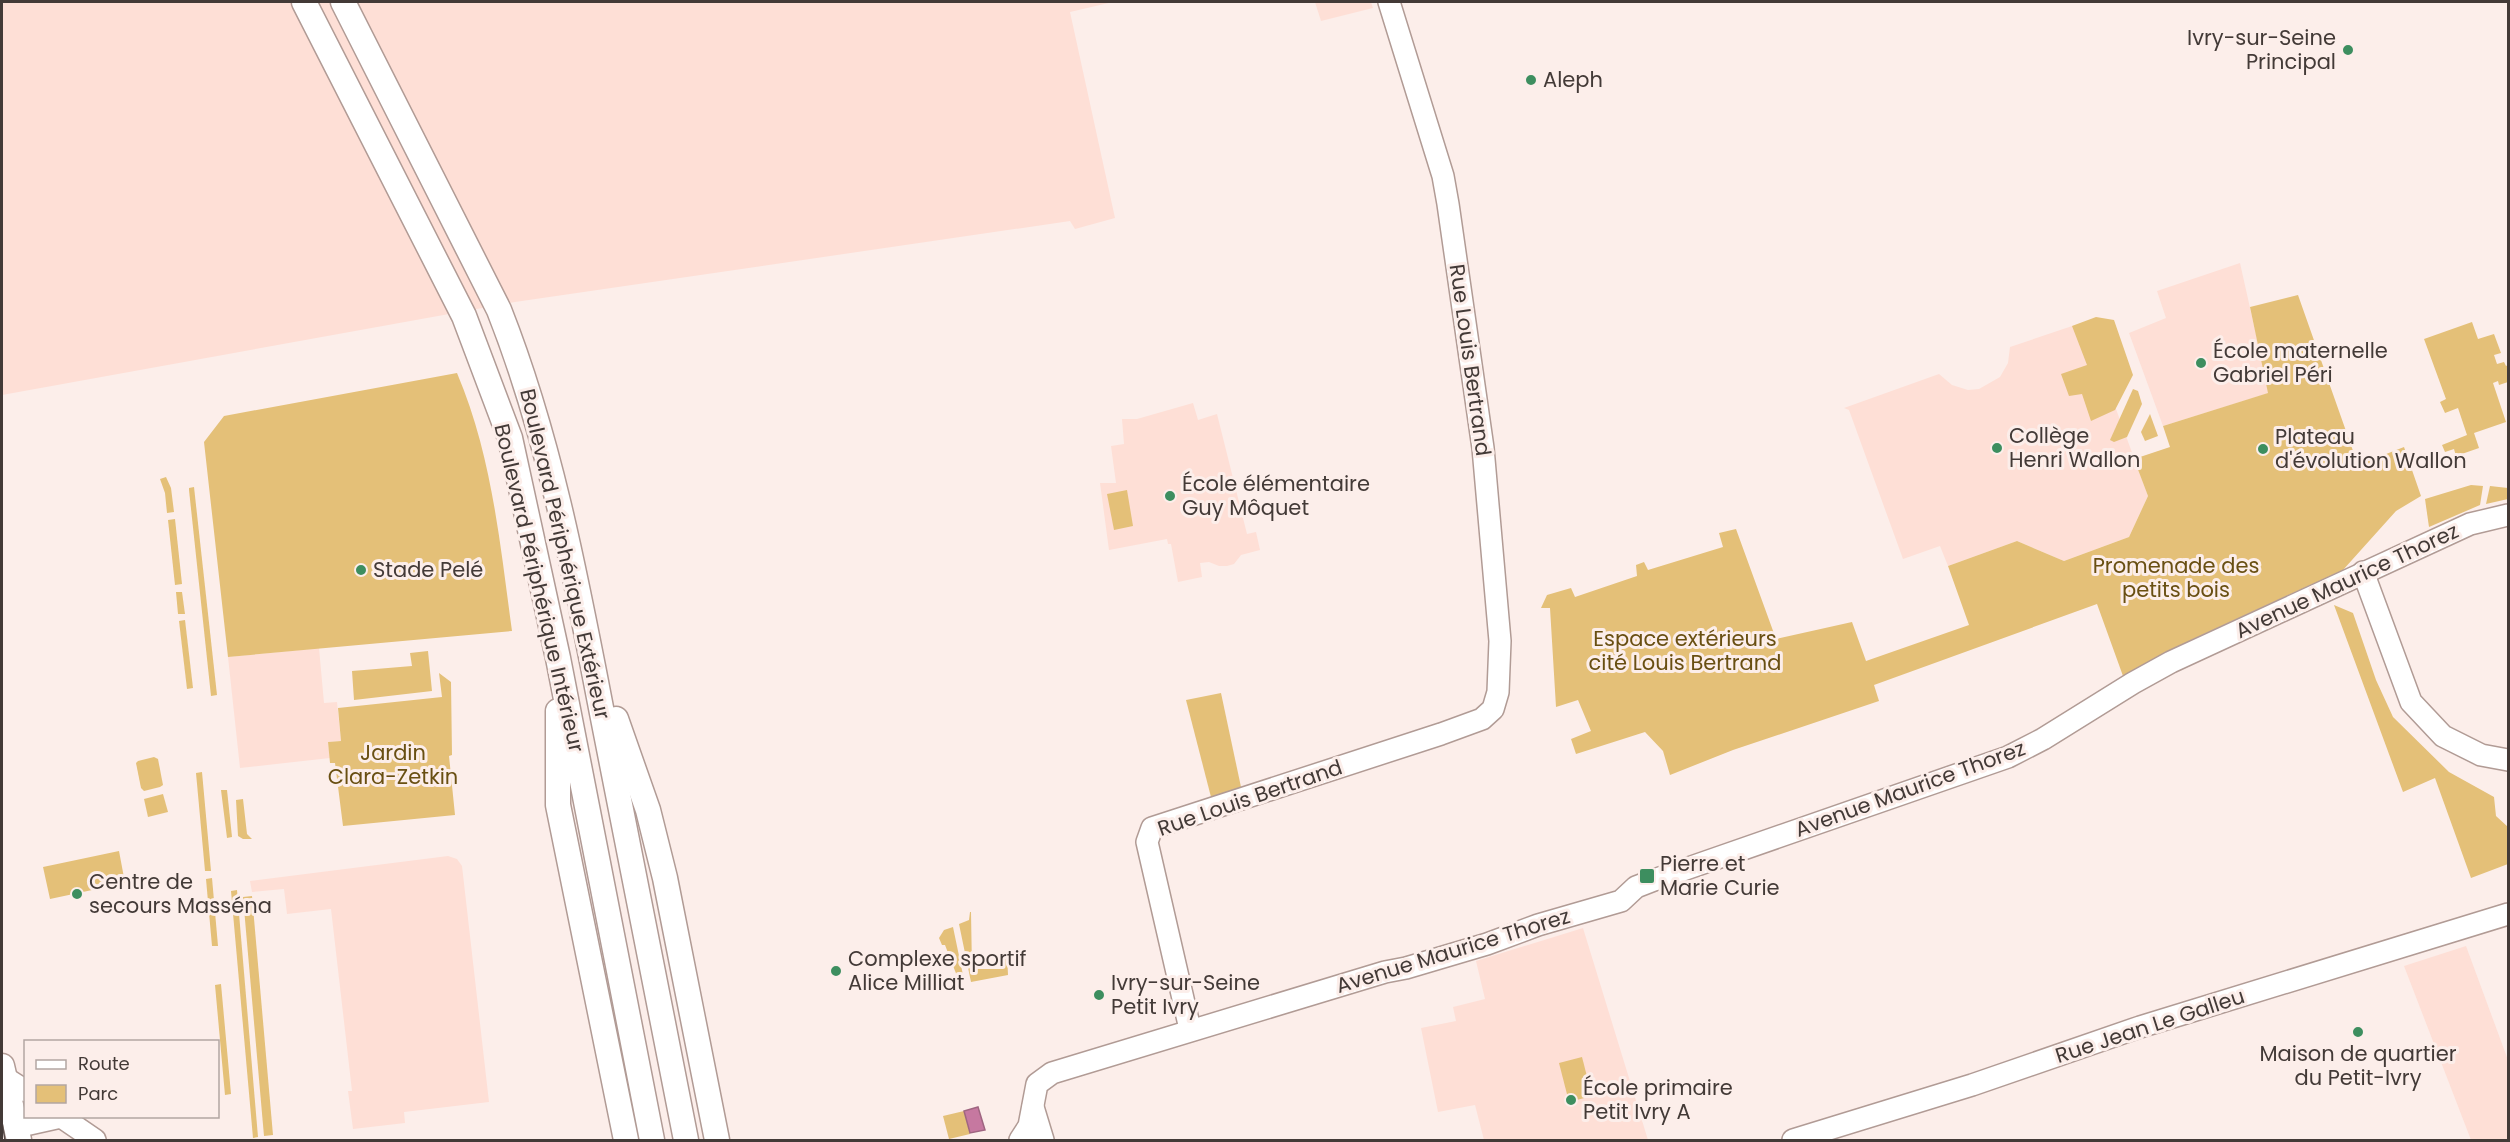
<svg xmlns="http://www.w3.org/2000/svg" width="2510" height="1142" font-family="Poppins,sans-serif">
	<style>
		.built { fill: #fedfd6 }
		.green { fill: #e4c078 }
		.water { fill: #c678a0; stroke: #9f6580; stroke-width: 1.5 }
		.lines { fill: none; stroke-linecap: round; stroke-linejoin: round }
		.secondary-casing { stroke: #b19b95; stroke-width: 24 }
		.primary-casing { stroke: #b19b95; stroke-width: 27 }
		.trunk-casing { stroke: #b19b95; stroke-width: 27 }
		.secondary { stroke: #fff; stroke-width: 21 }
		.primary { stroke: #fff; stroke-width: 24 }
		.trunk { stroke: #fff; stroke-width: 24 }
		.tram { stroke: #564c49; stroke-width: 1.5 }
		.poi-dot { fill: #3d8e5f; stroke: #fceeea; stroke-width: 2 }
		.labels { text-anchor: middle; stroke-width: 6; stroke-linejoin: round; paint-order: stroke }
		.poi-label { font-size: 21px; fill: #433a37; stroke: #fceeea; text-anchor: start }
		.street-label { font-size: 21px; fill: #433a37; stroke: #fceeea }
		.park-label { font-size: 21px; fill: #694f12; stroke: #fceeea }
	</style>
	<rect width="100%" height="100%" fill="#fceeea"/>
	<g class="built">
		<polygon points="2,2 1113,2 1070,12 1115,218 1075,229 1070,221 515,302 2,395"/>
		<polygon points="1315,2 1371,2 1373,8 1321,21"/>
		<polygon points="2240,263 2269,393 2163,426 2129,333 2166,318 2157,291"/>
		<polygon points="2084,322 2148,496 2129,537 2064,561 2017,541 1948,566 1940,546 1903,559 1849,410 1844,408 1939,374 1952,385 1968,390 1979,389 2000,377 2008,363 2010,347"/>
		<polygon points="1193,403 1198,420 1217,414 1247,534 1256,532 1260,550 1241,555 1234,564 1227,566 1219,566 1209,562 1200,563 1202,577 1178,582 1171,544 1168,544 1167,539 1109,550 1100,483 1116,483 1111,446 1124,444 1122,419 1137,419"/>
		<polygon points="319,648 324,703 337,702 341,741 328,742 330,758 240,768 228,657"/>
		<polygon points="448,856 457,859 462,866 489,1102 404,1112 405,1123 353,1129 348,1091 352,1091 331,909 287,914 284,889 252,892 250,881"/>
		<polygon points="1583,928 1648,1140 1484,1140 1475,1105 1438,1112 1421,1028 1456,1021 1453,1007 1485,999 1476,961"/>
		<polygon points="2466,946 2508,1060 2508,1140 2471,1140 2404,966"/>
	</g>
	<g class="green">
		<polygon points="2298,295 2358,465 2404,447 2421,496 2396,511 2343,570 2191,640 2123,676 2097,604 1874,685 1879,701 1733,750 1670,775 1663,751 1645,732 1576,754 1571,739 1591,731 1578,700 1556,707 1550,608 1541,608 1547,595 1571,588 1575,597 1637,576 1636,565 1644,562 1648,570 1723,547 1719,533 1736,529 1776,639 1852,622 1866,661 1969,625 1948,566 2017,541 2064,561 2129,537 2148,496 2134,459 2170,447 2163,426 2268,393 2250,307"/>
		<polygon points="2096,317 2114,320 2133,375 2115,410 2091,421 2082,394 2069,396 2061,374 2087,365 2072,326"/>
		<polygon points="2472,322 2478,339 2494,334 2501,353 2494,355 2497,364 2504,362 2506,366 2508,365 2508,382 2499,385 2498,381 2493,383 2506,422 2474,433 2479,448 2456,456 2454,449 2445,452 2442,445 2467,435 2458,408 2445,413 2440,402 2446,399 2424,339"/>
		<path d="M457,373C492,455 500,544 512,631L228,657L204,442L224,416Z"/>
		<polygon points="2133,389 2138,391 2142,404 2127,437 2114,442 2110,440"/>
		<polygon points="2150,414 2158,436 2145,441 2141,432"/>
		<polygon points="166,477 171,488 174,512 167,513 165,493 160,479"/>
		<polygon points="2471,485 2483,486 2480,505 2429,527 2425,499"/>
		<polygon points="2490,486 2508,488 2508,499 2486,504"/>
		<polygon points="194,487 217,695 211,696 189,490 189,488"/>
		<polygon points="1127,490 1133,526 1114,530 1107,494"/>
		<polygon points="175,519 182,584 175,585 168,520"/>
		<polygon points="176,592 182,592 185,614 178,614"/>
		<polygon points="2334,605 2353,613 2376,680 2393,717 2449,772 2494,797 2496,816 2508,827 2508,864 2471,878 2435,778 2403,792"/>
		<polygon points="185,620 193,688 187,689 179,621"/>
		<polygon points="428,651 432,691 354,700 352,671 412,666 410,653"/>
		<polygon points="439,673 451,682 452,755 449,756 455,815 343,826 335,763 330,763 328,742 341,741 338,708 442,697"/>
		<polygon points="1221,693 1241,787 1211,797 1186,700"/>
		<polygon points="154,757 158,759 163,785 160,787 144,791 141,788 136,763 138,761"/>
		<polygon points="202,772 211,871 205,871 196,773"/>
		<polygon points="221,790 227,790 232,837 227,838"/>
		<polygon points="163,794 168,812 148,817 144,799"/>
		<polygon points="243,799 247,834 252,839 243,839 238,836 236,800"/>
		<polygon points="119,851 125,883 50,899 43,867"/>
		<polygon points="212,878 218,946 212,946 206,879"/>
		<polygon points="237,890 258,1137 253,1138 231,891"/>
		<polygon points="252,896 273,1135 264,1136 243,897"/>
		<polygon points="970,912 971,912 972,969 1001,969 1001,955 1007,954 1008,975 971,982 959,924 969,920"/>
		<polygon points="953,927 963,975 957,976 945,945 942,945 939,938 944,930"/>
		<polygon points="221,984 231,1094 225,1095 215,985"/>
		<polygon points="1582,1057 1592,1096 1569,1102 1559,1063"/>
		<polygon points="964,1111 970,1134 949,1139 943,1116"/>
	</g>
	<polygon class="water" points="978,1107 985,1130 970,1133 964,1111"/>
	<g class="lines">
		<g class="secondary-casing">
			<g id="secondary">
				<polyline points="2363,572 2411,702 2443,736 2481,755 2508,760"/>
				<polyline points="1190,1029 1147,842 1152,828 1441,734 1482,719 1493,709 1498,692 1500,641 1483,448 1448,204 1443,176 1389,2"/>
				<polyline points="4,1077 26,1091"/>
				<polyline points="1033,1107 1043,1140"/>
				<polyline points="60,1116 95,1140"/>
				<polyline points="16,1127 61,1117"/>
				<polyline points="1020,1140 1029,1126 1037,1084 1052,1073 1385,972 1406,968 1487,944 1538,925 1621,901 1636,887 1654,880 2008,757 2043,739 2133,683 2171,662 2470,524 2508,515"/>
				<polyline points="1793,1140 1972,1085 2140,1027 2508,914"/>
			</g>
		</g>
		<g class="primary-casing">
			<polyline id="primary" points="2,1066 19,1140"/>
		</g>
		<g class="trunk-casing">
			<g id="trunk">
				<polyline points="304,2 464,316 510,438 558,658 652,1140"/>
				<path d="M343,2L499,310C550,439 576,578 602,713C630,856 658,998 686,1140"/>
				<polyline points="558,711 558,805 626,1140"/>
				<polyline points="616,719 648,810 665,878 717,1140"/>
			</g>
		</g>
		<use href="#secondary" class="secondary"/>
		<use href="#primary" class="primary"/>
		<use href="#trunk" class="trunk"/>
		<polyline class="tram" points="2,1122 5,1140"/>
	</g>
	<g class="poi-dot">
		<circle cx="2348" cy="50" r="6"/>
		<circle cx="1531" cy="80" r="6"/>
		<circle cx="2201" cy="363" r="6"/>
		<circle cx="1997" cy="448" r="6"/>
		<circle cx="2263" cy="449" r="6"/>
		<circle cx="1170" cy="496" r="6"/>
		<circle cx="361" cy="570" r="6"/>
		<rect x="1639" y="868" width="16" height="16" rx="3"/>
		<circle cx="77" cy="894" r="6"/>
		<circle cx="836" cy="971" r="6"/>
		<circle cx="1099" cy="995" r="6"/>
		<circle cx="2358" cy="1032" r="6"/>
		<circle cx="1571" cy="1100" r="6"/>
	</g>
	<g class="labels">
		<g class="poi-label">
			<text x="2336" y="45" text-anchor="end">Ivry-sur-Seine<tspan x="2336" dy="24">Principal</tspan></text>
			<text x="1543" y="87">Aleph</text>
			<text x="2213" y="358">École maternelle<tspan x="2213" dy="24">Gabriel Péri</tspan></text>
			<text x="2009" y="443">Collège<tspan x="2009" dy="24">Henri Wallon</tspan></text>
			<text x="2275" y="444">Plateau<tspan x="2275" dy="24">d'évolution Wallon</tspan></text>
			<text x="1182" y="491">École élémentaire<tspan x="1182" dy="24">Guy Môquet</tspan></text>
			<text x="373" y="577">Stade Pelé</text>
			<text x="1660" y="871">Pierre et<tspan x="1660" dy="24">Marie Curie</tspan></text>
			<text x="89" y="889">Centre de<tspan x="89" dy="24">secours Masséna</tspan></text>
			<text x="848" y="966">Complexe sportif<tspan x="848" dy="24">Alice Milliat</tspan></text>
			<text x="1111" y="990">Ivry-sur-Seine<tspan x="1111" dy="24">Petit Ivry</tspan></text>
			<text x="2358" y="1061" text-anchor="middle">Maison de quartier<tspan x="2358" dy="24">du Petit-Ivry</tspan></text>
			<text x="1583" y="1095">École primaire<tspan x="1583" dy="24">Petit Ivry A</tspan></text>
		</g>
		<g class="street-label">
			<text transform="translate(1470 360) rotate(82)" y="7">Rue Louis Bertrand</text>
			<text transform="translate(565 554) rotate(77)" y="7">Boulevard Périphérique Extérieur</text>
			<text transform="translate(2347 581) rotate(-25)" y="7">Avenue Maurice Thorez</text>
			<text transform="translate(539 588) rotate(77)" y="7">Boulevard Périphérique Intérieur</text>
			<text transform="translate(1910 789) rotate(-20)" y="7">Avenue Maurice Thorez</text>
			<text transform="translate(1250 798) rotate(-19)" y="7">Rue Louis Bertrand</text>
			<text transform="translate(1453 951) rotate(-17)" y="7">Avenue Maurice Thorez</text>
			<text transform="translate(2150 1026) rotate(-18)" y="7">Rue Jean Le Galleu</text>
		</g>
		<g class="park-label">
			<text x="2176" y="573">Promenade des<tspan x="2176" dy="24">petits bois</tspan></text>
			<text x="1685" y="646">Espace extérieurs<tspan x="1685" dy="24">cité Louis Bertrand</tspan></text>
			<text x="393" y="760">Jardin<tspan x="393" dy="24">Clara-Zetkin</tspan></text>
		</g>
	</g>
	<rect width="2510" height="1142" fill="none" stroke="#433a37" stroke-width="6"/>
	<rect x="24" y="1040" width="195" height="78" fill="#fceeea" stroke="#b2a6a2" stroke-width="1.5"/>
	<rect x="36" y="1060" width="30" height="9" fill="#ffffff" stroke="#b2a6a2" stroke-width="1.5"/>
	<text x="78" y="1070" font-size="18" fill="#433a37">Route</text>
	<rect x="36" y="1085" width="30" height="18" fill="#e4c078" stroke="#b2a6a2" stroke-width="1.5"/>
	<text x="78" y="1100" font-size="18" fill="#433a37">Parc</text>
</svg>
